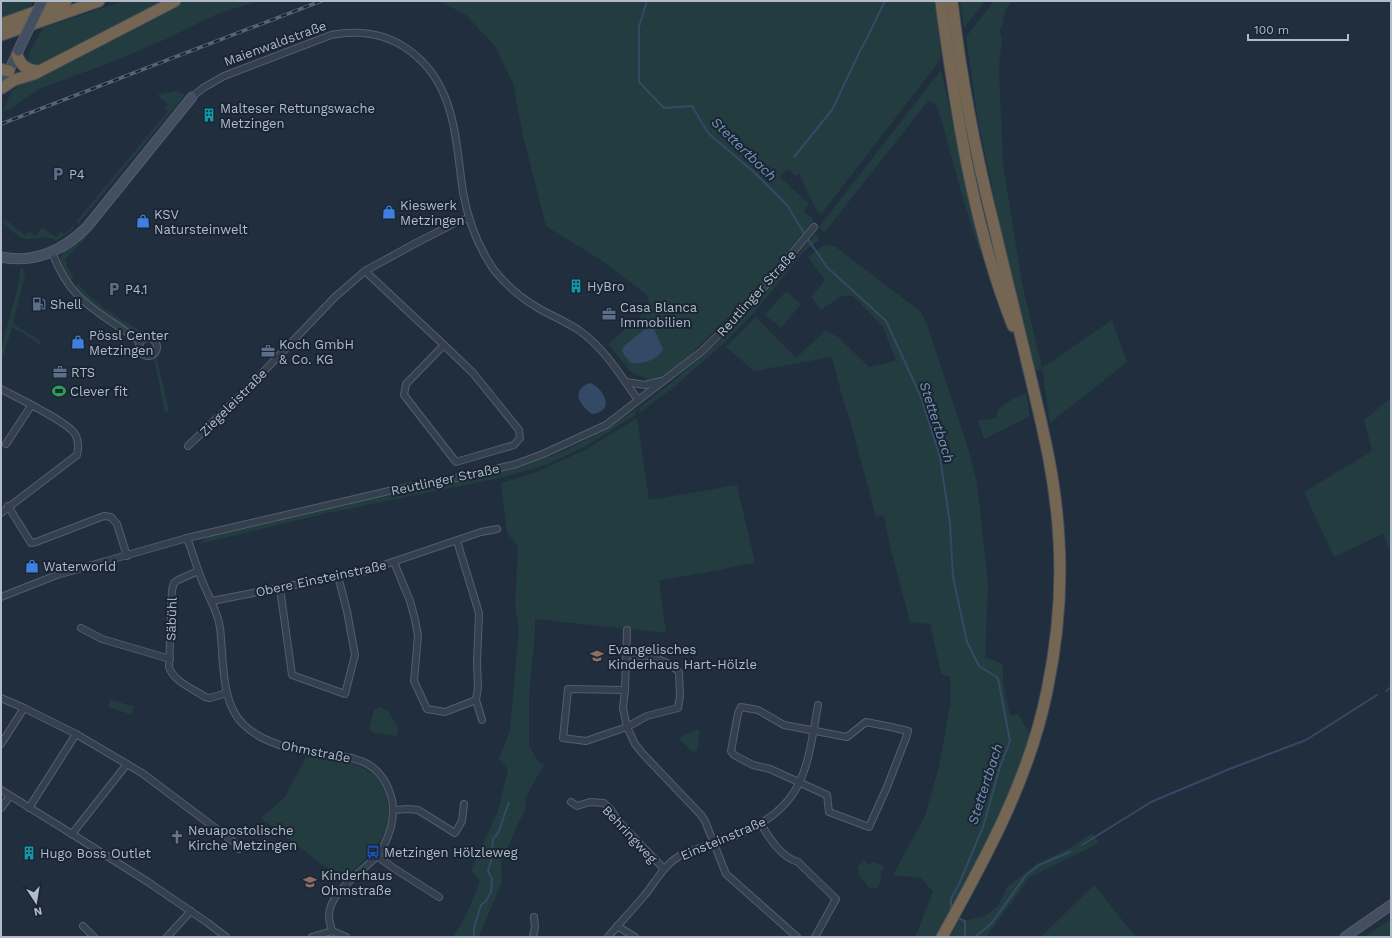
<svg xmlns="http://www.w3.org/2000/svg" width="1392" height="938" font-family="'Work Sans',sans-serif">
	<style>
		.green { fill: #233c3f }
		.water { fill: #344966 }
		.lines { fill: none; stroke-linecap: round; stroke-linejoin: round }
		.stream { stroke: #344966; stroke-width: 2 }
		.street-casing { stroke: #535e6c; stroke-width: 8 }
		.secondary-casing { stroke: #535e6c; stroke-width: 11 }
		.highway-casing { stroke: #404b59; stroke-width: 13 }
		.street { stroke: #35404e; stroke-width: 6 }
		.secondary { stroke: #434f61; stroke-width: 9 }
		.highway { stroke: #746652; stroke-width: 11 }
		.rail-casing { stroke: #576475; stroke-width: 3.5 }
		.rail { stroke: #1a2533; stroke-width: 2; stroke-dasharray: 6; stroke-linecap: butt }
		.secondary-bridge-casing { stroke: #535e6c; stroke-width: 11; stroke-linecap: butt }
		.secondary-bridge { stroke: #434f61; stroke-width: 9 }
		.labels { text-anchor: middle; stroke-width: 4; stroke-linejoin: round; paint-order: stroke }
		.street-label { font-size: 13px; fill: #b1bbc9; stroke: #1a2533 }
		.poi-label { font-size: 13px; fill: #b1bbc9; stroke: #1a2533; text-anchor: start }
		.water-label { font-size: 14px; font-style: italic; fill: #7691b3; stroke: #1a2533 }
	</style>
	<rect width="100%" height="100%" fill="#212e3e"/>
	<g class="green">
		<polygon points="1,1 33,1 30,9 1,19"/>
		<polygon points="123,1 171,1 44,67 26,67 30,51 43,28"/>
		<polygon points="186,1 259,1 219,13 164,40 112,62 39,89 10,109 3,112 11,92 16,88 18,83 48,72"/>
		<polygon points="439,1 935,1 941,59 822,213 817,211 799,174 796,176 787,169 780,177 809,204 804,211 814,220 756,290 678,367 658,379 646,382 645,378 631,372 608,344 650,308 647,295 601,260 546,226 523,136 513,83 495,46 466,15"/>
		<polygon points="960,1 985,1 964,28"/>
		<polygon points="994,1 1013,1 1005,10 1002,27 999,29 1002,39 999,67 1003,165 1022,283 1042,368 1112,320 1127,362 1050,423 1042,369 1035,371 1000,225 978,121 966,37"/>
		<path d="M941,70C955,129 966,189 982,248L979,250L961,192L941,118L936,104L928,101L824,233L819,227Z"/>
		<polygon points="175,91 184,94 184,96 78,224 76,222 168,111 165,107 168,104 157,95"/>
		<path d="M5,219L25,235L29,231L35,236L42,227L56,237L61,231L64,234L73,226L74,228L57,241C43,233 35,242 23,238C16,235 10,229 4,224L3,221Z"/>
		<polygon points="815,234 819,237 818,241 804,251 754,313 723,344 674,387 639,413 640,407 671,383 719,341 782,273"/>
		<path d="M83,236L86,238L65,259L67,266L74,278L70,280C67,275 62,269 60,263C57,251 75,242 83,236Z"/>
		<polygon points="827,245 836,247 921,312 927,325 967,445 977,483 988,583 985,658 992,659 1003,665 1003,685 1010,715 1018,714 1031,735 1011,790 995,824 936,937 915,937 933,892 921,878 893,875 925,816 939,766 949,711 951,705 950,677 941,674 930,624 910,622 890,546 884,516 876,517 851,424 841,393 832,357 754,371 726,347 756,317 796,358 826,330 838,337 869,367 896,361 883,327 853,296 841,296 821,310 811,297 825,280 808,257 821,247"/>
		<path d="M23,268L25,276L13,322L16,326L41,340L40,345L23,333L12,328L1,363C1,330 19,301 20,269Z"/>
		<path d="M77,284H78L87,294L105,309L134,327L142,331H146L147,332L139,334L134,333C113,320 92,307 75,288Z"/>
		<polygon points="786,291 801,304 781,328 765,315"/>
		<polygon points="157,358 169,411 165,413 154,359"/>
		<polygon points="1026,393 1030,416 984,439 978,421 996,418 999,408 1011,400"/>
		<polygon points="1391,398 1391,553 1383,534 1334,557 1304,492 1372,451 1364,420"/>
		<path d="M638,408L635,415L601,437L584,447L546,465L499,478L319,515L199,544L205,539L212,536C272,522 332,508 392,495C447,484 503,474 556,454C585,443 612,425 638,408Z"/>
		<polygon points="637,418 649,500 737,485 755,563 659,581 666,633 535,619 535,633 529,696 529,746 539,762 544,765 525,798 526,807 501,862 502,882 479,937 453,937 466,915 480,882 471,870 498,811 508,769 499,759 510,730 519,628 515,605 518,546 507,533 501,483 536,472 585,450"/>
		<polygon points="110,700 134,706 132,715 108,707"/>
		<polygon points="381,707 389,712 398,728 397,736 375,733 369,730 374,710"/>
		<polygon points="697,729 700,731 697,750 693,752 679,738"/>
		<path d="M306,757C322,759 345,759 360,766C371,771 381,781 385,793C399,833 369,855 343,880L261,818L285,797Z"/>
		<polygon points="1092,833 1099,843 1030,877 986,937 950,937 959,920 962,921 985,916 998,906 1007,887 1038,863 1068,849"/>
		<polygon points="864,860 869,865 873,862 884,866 880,874 882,877 877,889 873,887 871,890 859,875 857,867"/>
		<polygon points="1094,885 1135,936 1134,937 1041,937"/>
		<polygon points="1391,919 1391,937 1364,937"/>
	</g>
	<g class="water">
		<path d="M649,328L654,329L663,349C659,359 642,365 631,363L624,355L622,350L624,346L644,330Z"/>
		<path d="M589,383C600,384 619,411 592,414C586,410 576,400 579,392C580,388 585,385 589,383Z"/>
	</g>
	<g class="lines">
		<g class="stream">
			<polyline points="647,1 639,27 639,82 664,108 692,106 708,133 755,173 787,205 805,235"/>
			<polyline points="794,157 832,110 860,51 866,40 885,1"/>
			<polyline points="807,238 827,267 886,321 921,397 940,457 950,524 953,577 967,642 979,666 998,678 1010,741 1000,767 983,827 959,884 951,899 951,910"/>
			<polyline points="1386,691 1391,687"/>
			<polyline points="1082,845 1151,802 1232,768 1306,740 1377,695"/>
			<polyline points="958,918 965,921 965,937"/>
			<polyline points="474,937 474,928 481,905 486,901 491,892 492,879 488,871 491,861 493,839 498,833 509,802"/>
			<polyline points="975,937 992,923 1026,875 1039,865 1070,852"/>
		</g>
		<g class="street-casing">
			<g id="street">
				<path d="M192,97L203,88L224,76L331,35C357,30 384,33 406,48C456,82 455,138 463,192C468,220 478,247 494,270C506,285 521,298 538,308C552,316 567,322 580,331C605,349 621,376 638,400"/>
				<path d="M52,252C71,304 100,311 140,342"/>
				<polyline points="365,271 444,345 406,384 404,395 456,462 514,445 520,438 519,430 473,373 444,345"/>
				<circle cx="148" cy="347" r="9"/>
				<polyline points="626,382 645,385 661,381"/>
				<path d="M1,389C16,397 68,422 75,434C79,441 79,447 77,455L1,513"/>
				<polyline points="6,444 31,406"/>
				<polyline points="188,446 245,391 335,297 365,271 416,243 457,222 469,218"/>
				<polyline points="8,506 31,543 36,542 104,516 111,517 117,524 127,556"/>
				<path d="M187,538C192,551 196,565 201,578C207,595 218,610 220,628C224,657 220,702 243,724C260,741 285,748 308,752C346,757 381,754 392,800C394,809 393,818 391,827C388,837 384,848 377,856C362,872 329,892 329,916C329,921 331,926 332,931"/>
				<polyline points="394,562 410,601 415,619 418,636 414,681 427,709 445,712 476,700 478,687 477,662 479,613 457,541"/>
				<path d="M198,571L178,580L174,583L172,590L169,667C174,682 192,688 205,697L210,698L227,693"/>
				<polyline points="280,588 292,675 345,694 355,655 347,611 338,576"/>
				<polyline points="1,597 57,575 187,538 389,491 467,476 516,464 543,454 567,443 606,425 701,352 750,304 814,227"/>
				<polyline points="212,601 366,571 481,532 497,529"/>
				<polyline points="81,628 102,639 170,659"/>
				<polyline points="627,630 625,690 623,708 627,727 635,744 643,754 702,816 705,821 726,874 797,937"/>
				<polyline points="625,690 568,689 563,738 586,741 627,727 647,716 678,708 680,696 679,672 669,664 651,656 627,655"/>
				<polyline points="1,698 24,708 76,734 142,773 235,843 239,849"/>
				<polyline points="476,700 482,720"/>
				<polygon points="741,707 758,710 784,725 847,737 866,722 891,727 908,731 906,738 887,787 869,827 829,812 827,795 770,769 753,765 734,755 731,751 738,713"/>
				<polyline points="1,744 24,708"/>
				<polyline points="1,790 72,834 148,882 208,923 226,937"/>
				<polyline points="571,802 577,806 590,802 604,803 611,810 620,823 664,869"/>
				<polyline points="1,808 10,796"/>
				<polyline points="29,808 76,734"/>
				<polyline points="394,810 408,809 418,810 455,833 462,821 464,804"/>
				<path d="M761,824C770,839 781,857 798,862L836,899L815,937"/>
				<polyline points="72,834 127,764"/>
				<polyline points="377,856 392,867 439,897"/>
				<polyline points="83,926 94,937"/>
				<polyline points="617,926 635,937"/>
				<polyline points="167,937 191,911"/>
				<polyline points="312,937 332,931 346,937"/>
				<polyline points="533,937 535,927 534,917"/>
				<path d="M608,937C620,923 632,910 644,896C655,883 663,866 678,857C683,853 689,852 694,850C709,845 723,840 737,835C805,808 807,768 818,705"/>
			</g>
		</g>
		<g class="secondary-casing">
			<g id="secondary">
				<polyline points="1,89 18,51"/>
				<path d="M1,257C34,264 64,250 87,227L192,97"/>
				<polyline points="1345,937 1391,905"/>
			</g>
		</g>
		<g class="highway-casing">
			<g id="highway">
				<path d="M941,1C945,37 951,73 957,109C969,183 985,256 1013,326"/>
				<polyline points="1,24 66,1"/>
				<polyline points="1,35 99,1"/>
				<path d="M17,55C21,66 27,70 38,71"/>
				<polyline points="1,69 9,71"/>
				<polyline points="2,88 14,80 34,74 175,1"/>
				<path d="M942,937C985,859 1029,780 1047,691C1057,643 1062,591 1059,541C1056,476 1040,417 1025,354C1015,312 1004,269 994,226C975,152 961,77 952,1"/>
			</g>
		</g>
		<use href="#street" class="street"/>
		<use href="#secondary" class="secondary"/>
		<use href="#highway" class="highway"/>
		<g class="rail-casing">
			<polyline id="rail" points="1,124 321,1"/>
		</g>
		<use href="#rail" class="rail"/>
		<g class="secondary-bridge-casing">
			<polyline id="secondary-bridge" points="18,51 42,1"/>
		</g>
		<use href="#secondary-bridge" class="secondary-bridge"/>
	</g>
	<defs>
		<g id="building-bare" transform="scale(1.08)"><path d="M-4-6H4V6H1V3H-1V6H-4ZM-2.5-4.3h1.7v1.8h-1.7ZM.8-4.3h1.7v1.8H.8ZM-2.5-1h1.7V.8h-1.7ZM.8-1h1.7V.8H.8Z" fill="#0f9aa8" stroke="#1a2533" stroke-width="2.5" paint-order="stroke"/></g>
		<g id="parking-bare" transform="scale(1.08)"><path d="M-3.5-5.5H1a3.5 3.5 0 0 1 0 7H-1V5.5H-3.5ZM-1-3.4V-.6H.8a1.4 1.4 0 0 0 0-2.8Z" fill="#5c6f8a" stroke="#1a2533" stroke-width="2.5" paint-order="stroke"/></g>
		<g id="shop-bare" transform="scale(1.08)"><path d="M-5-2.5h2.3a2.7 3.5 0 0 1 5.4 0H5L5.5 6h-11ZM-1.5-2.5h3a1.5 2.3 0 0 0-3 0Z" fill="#3f7fe0" stroke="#1a2533" stroke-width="2.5" paint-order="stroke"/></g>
		<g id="fuel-bare" transform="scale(1.08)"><path d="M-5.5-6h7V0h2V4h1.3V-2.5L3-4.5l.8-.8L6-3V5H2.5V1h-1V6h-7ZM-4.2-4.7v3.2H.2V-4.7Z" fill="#5c6f8a" stroke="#1a2533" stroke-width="2.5" paint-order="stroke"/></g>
		<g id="office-bare" transform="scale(1.08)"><path d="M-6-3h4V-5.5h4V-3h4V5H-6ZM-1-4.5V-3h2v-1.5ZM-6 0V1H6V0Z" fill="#5c6f8a" stroke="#1a2533" stroke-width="2.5" paint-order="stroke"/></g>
		<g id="stadium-bare" transform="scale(1.08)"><path d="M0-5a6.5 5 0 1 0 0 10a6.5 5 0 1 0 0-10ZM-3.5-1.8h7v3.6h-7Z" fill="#2e9e5b" stroke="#1a2533" stroke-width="2.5" paint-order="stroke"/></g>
		<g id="school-bare" transform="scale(1.08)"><path d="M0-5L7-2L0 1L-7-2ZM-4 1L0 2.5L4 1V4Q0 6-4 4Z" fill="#8d6e63" stroke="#1a2533" stroke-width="2.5" paint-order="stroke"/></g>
		<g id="church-bare" transform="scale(1.08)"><path d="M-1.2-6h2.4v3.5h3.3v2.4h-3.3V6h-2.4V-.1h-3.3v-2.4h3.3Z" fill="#6b7280" stroke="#1a2533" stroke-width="2.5" paint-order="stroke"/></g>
		<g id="bus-bare" transform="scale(1.08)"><path d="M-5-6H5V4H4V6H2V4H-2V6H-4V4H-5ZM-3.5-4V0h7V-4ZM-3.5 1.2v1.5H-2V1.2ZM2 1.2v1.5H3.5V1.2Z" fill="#1a4fb4" stroke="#1a2533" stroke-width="2.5" paint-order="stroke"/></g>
	</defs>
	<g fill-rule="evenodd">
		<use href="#building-bare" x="209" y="115"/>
		<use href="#parking-bare" x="58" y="174"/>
		<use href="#shop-bare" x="389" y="212"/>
		<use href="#shop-bare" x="143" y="221"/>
		<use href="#building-bare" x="576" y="286"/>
		<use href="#parking-bare" x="114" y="289"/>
		<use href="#fuel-bare" x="39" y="304"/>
		<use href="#office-bare" x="609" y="314"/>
		<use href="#shop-bare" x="78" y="342"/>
		<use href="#office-bare" x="268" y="351"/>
		<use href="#office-bare" x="60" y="372"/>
		<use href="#stadium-bare" x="59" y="391"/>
		<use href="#shop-bare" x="32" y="566"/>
		<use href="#school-bare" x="597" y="656"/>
		<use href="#church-bare" x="177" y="837"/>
		<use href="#bus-bare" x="373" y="852"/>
		<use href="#building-bare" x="29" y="853"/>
		<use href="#school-bare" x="310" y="882"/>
	</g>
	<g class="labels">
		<g class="street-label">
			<text transform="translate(275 43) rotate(-20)" y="5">Maienwaldstraße</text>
			<text transform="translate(756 293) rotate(-48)" y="5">Reutlinger Straße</text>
			<text transform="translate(233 402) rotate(-45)" y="5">Ziegeleistraße</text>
			<text transform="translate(445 479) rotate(-12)" y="5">Reutlinger Straße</text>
			<text transform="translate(321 578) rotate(-12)" y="5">Obere Einsteinstraße</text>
			<text transform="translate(171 619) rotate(-88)" y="5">Säbühl</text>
			<text transform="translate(316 751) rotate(11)" y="5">Ohmstraße</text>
			<text transform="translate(630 834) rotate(47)" y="5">Behringweg</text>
			<text transform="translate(723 838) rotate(-23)" y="5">Einsteinstraße</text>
		</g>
		<g class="poi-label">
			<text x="220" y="113">Malteser Rettungswache<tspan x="220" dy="15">Metzingen</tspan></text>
			<text x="69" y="179">P4</text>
			<text x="400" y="210">Kieswerk<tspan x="400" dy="15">Metzingen</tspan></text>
			<text x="154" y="219">KSV<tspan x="154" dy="15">Natursteinwelt</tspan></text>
			<text x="587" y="291">HyBro</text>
			<text x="125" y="294">P4.1</text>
			<text x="50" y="309">Shell</text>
			<text x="620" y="312">Casa Blanca<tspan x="620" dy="15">Immobilien</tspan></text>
			<text x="89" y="340">Pössl Center<tspan x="89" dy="15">Metzingen</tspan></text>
			<text x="279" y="349">Koch GmbH<tspan x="279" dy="15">&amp; Co. KG</tspan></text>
			<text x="71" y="377">RTS</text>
			<text x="70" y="396">Clever fit</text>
			<text x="43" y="571">Waterworld</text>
			<text x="608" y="654">Evangelisches<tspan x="608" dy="15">Kinderhaus Hart-Hölzle</tspan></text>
			<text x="188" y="835">Neuapostolische<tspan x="188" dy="15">Kirche Metzingen</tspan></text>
			<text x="384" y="857">Metzingen Hölzleweg</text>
			<text x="40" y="858">Hugo Boss Outlet</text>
			<text x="321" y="880">Kinderhaus<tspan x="321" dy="15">Ohmstraße</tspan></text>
		</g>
		<g class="water-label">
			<text transform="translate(744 149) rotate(44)" y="5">Stettertbach</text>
			<text transform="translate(937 422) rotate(72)" y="5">Stettertbach</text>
			<text transform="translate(985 784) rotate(-72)" y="5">Stettertbach</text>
		</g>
	</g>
	<rect width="1392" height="938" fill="none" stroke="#b1bbc9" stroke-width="4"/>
	<g transform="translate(36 902) rotate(168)" stroke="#1a2533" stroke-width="3" paint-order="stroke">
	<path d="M0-3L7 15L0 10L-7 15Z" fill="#b1bbc9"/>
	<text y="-6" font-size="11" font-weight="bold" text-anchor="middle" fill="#b1bbc9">N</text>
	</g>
	<path d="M1248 34v6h100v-6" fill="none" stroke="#b1bbc9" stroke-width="2"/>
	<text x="1254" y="34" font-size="12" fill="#b1bbc9" stroke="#1a2533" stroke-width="3" paint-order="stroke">100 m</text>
</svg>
